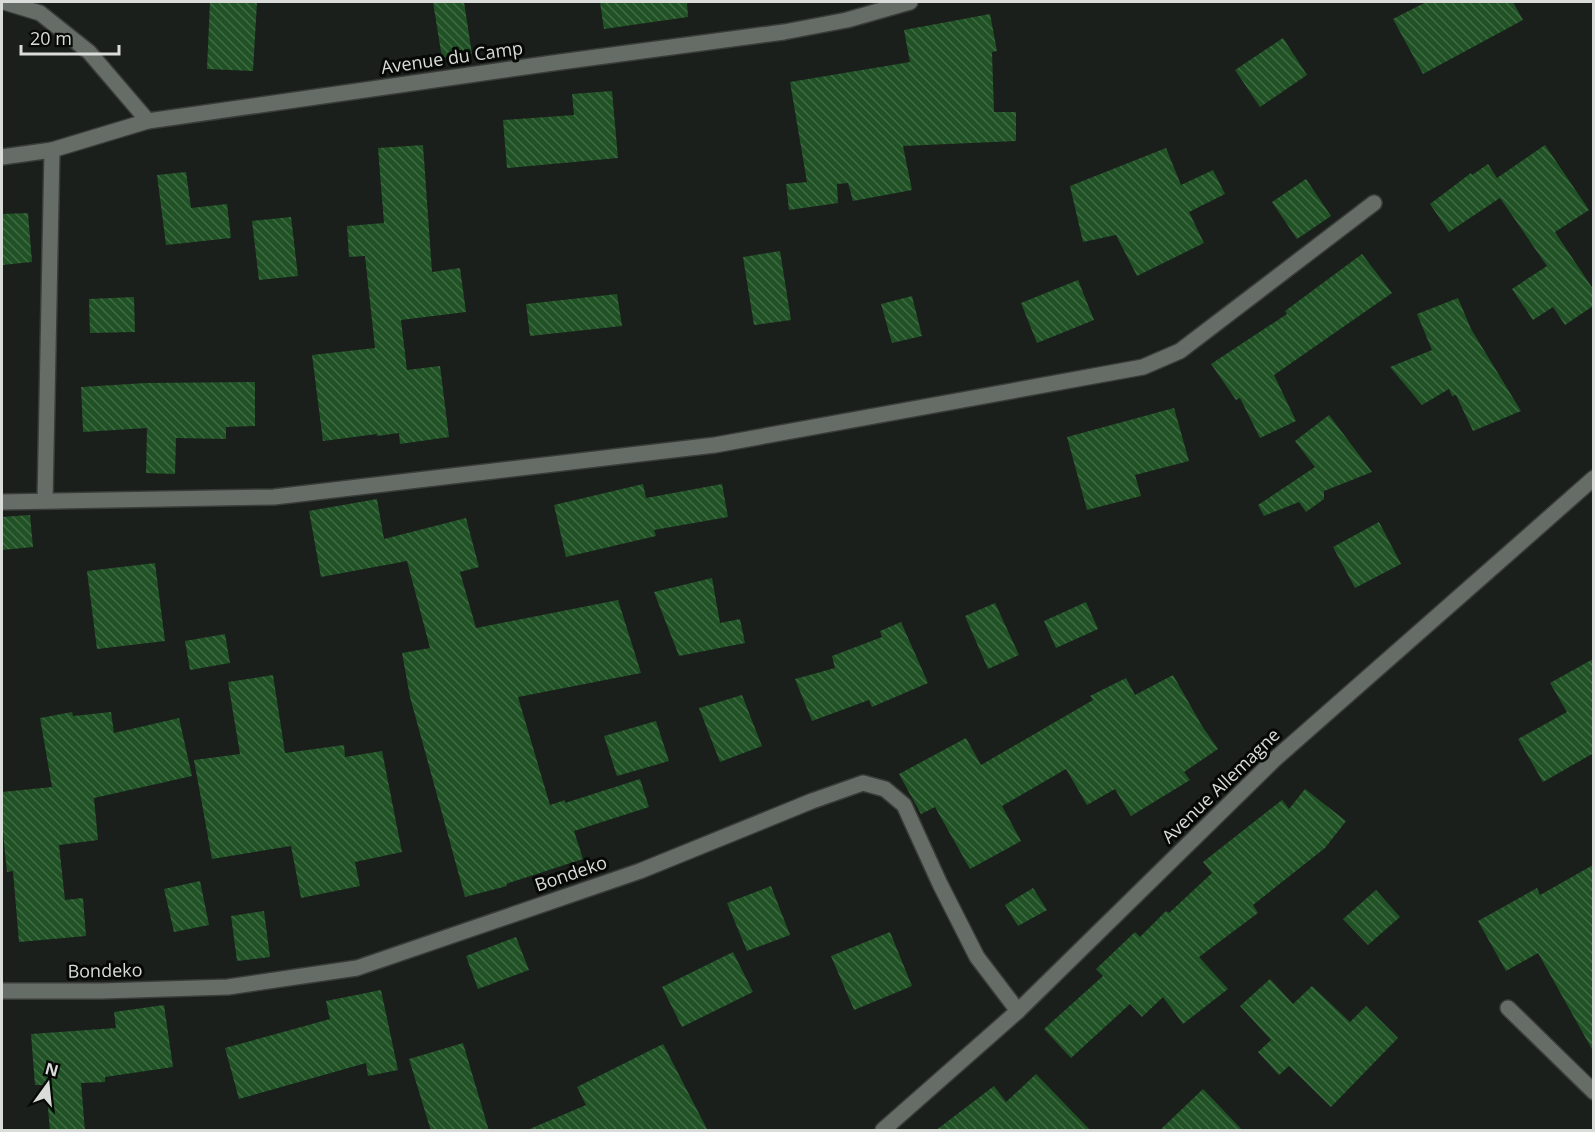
<svg xmlns="http://www.w3.org/2000/svg" width="1595" height="1132" font-family="'Open Sans',sans-serif">
	<style>
		.building { fill: url(#building-back-hatch) }
		.lines { fill: none; stroke-linecap: round; stroke-linejoin: round }
		.street-casing { stroke: #393c39; stroke-width: 18 }
		.street { stroke: #666c66; stroke-width: 15 }
		.labels { text-anchor: middle; stroke-width: 6; stroke-linejoin: round; paint-order: stroke }
		.street-label { font-size: 18px; fill: #d9dcd9; stroke: #070907 }
	</style>
	<defs>
		<pattern id="building-back-hatch" width="6" height="6" patternUnits="userSpaceOnUse" patternTransform="scale(1.5)"><rect width="6" height="6" fill="#205225"/><path d="M-1 5l2 2M0 0l6 6M5-1l2 2" fill="none" stroke="#406a44"/></pattern>
	</defs>
	<rect width="100%" height="100%" fill="#1a1f1b"/>
	<g class="building">
		<polygon points="210,2 257,2 253,71 207,69"/>
		<polygon points="433,2 464,2 472,54 442,58"/>
		<polygon points="600,2 687,2 688,17 604,29"/>
		<polygon points="1426,2 1513,2 1523,20 1423,74 1393,19"/>
		<polygon points="990,14 997,51 992,52 994,112 1016,112 1016,141 903,146 912,190 853,201 848,183 837,184 838,203 789,210 786,184 807,182 790,82 910,62 904,30"/>
		<polygon points="1283,38 1307,75 1260,107 1235,70"/>
		<polygon points="612,91 618,158 507,168 503,120 574,115 572,94"/>
		<polygon points="423,145 432,272 460,268 466,312 401,320 407,370 440,366 449,437 400,444 399,433 377,436 377,434 323,441 312,355 375,348 365,256 349,257 347,226 384,223 378,148"/>
		<polygon points="1545,145 1589,210 1555,232 1593,289 1593,306 1565,325 1553,307 1533,320 1512,289 1547,266 1500,198 1449,232 1430,204 1471,173 1472,175 1488,164 1497,178"/>
		<polygon points="1166,148 1181,185 1213,170 1225,194 1189,212 1204,243 1137,276 1116,235 1083,242 1070,186"/>
		<polygon points="186,172 191,208 227,204 231,238 166,245 157,175"/>
		<polygon points="1306,179 1331,216 1297,239 1272,202"/>
		<polygon points="28,213 32,262 2,265 2,214"/>
		<polygon points="291,217 298,276 259,280 252,221"/>
		<polygon points="780,251 791,320 754,325 743,257"/>
		<polygon points="1362,254 1392,293 1274,375 1296,421 1260,438 1240,398 1236,400 1211,364 1287,314 1285,311"/>
		<polygon points="1078,280 1094,320 1037,343 1021,303"/>
		<polygon points="617,294 622,326 530,336 526,304"/>
		<polygon points="912,296 922,336 892,343 881,304"/>
		<polygon points="134,297 135,332 90,333 89,299"/>
		<polygon points="1458,298 1471,329 1521,411 1473,431 1456,395 1452,396 1449,389 1422,405 1390,367 1432,350 1417,314"/>
		<polygon points="255,382 255,426 226,427 226,439 176,438 175,474 146,473 147,428 83,432 81,387 146,383"/>
		<polygon points="1174,408 1189,461 1135,475 1141,496 1087,510 1067,437"/>
		<polygon points="1329,415 1372,472 1324,491 1324,499 1306,512 1299,502 1264,516 1258,505 1315,467 1295,441"/>
		<polygon points="643,484 646,498 722,484 728,517 654,530 656,536 566,557 554,505"/>
		<polygon points="377,499 384,539 466,518 479,567 460,572 476,628 618,600 641,673 518,697 550,805 565,800 565,803 640,779 649,807 574,831 583,859 506,884 507,886 465,897 410,697 402,653 430,648 407,561 321,577 309,511"/>
		<polygon points="30,515 33,547 2,550 2,517"/>
		<polygon points="1379,522 1401,564 1355,588 1333,547"/>
		<polygon points="155,563 165,641 97,649 87,571"/>
		<polygon points="712,578 720,623 740,619 745,643 679,656 654,592"/>
		<polygon points="1086,602 1098,629 1056,648 1044,621"/>
		<polygon points="995,603 1019,655 988,669 965,616"/>
		<polygon points="901,622 928,683 872,707 869,700 812,721 795,679 835,668 832,656 882,637 880,631"/>
		<polygon points="225,634 230,663 190,670 185,641"/>
		<polygon points="1593,659 1593,758 1592,754 1543,782 1518,739 1567,712 1550,683"/>
		<polygon points="273,675 285,753 344,745 345,757 382,751 402,852 355,862 360,886 301,898 291,846 212,859 194,760 240,754 228,682"/>
		<polygon points="1173,675 1202,726 1218,749 1184,772 1190,780 1131,816 1115,789 1087,805 1066,769 1002,806 1021,841 970,869 935,807 921,814 899,774 966,738 981,765 1093,700 1090,696 1126,678 1135,695"/>
		<polygon points="742,695 762,746 720,762 699,708"/>
		<polygon points="72,712 73,716 111,712 114,733 179,718 192,776 94,798 98,840 59,845 65,900 83,898 86,936 19,942 13,871 7,872 2,823 2,792 52,787 40,718"/>
		<polygon points="656,721 669,761 617,776 604,736"/>
		<polygon points="1305,789 1346,821 1325,848 1253,905 1258,913 1199,957 1228,989 1183,1024 1163,997 1142,1017 1130,1004 1071,1058 1044,1029 1103,976 1096,969 1135,932 1140,937 1166,911 1169,913 1212,873 1203,862 1282,800 1289,809"/>
		<polygon points="1593,865 1593,1051 1538,953 1506,971 1478,921 1537,888 1540,895"/>
		<polygon points="200,881 209,925 174,932 164,889"/>
		<polygon points="771,886 790,935 747,951 727,903"/>
		<polygon points="1033,888 1047,910 1018,926 1005,905"/>
		<polygon points="1376,890 1400,917 1368,945 1343,919"/>
		<polygon points="264,911 270,957 237,961 231,916"/>
		<polygon points="890,932 912,986 854,1010 831,956"/>
		<polygon points="516,937 529,970 478,989 466,956"/>
		<polygon points="733,952 753,992 682,1027 662,987"/>
		<polygon points="1270,979 1293,1004 1312,986 1350,1022 1366,1006 1398,1038 1331,1107 1289,1066 1279,1075 1258,1052 1271,1040 1240,1006"/>
		<polygon points="381,990 398,1070 368,1076 366,1063 239,1099 225,1048 330,1019 326,1001"/>
		<polygon points="164,1005 173,1067 105,1077 105,1082 81,1083 85,1131 50,1131 46,1085 35,1085 31,1034 116,1028 114,1012"/>
		<polygon points="463,1043 489,1131 431,1131 409,1059"/>
		<polygon points="663,1044 708,1131 525,1131 586,1105 577,1087"/>
		<polygon points="1036,1074 1091,1131 935,1131 994,1086 1006,1102"/>
		<polygon points="1203,1089 1243,1131 1159,1131"/>
	</g>
	<g class="lines">
		<g class="street-casing">
			<g id="street">
				<polyline points="4,2 40,13 89,52 148,121"/>
				<polyline points="2,157 52,150 148,121 560,62 784,32 847,20 910,2"/>
				<polyline points="45,501 52,150"/>
				<polyline points="2,502 274,497 715,445 1143,367 1180,351 1374,203"/>
				<polyline points="2,991 102,991 228,987 357,968 640,871 812,801 863,783 885,789 904,805 940,884 977,957 1018,1011"/>
				<polyline points="1508,1008 1594,1092"/>
				<polyline points="883,1130 1018,1011 1275,759 1594,478"/>
			</g>
		</g>
		<use href="#street" class="street"/>
	</g>
	<g class="labels">
		<g class="street-label">
			<text transform="translate(452 58) rotate(-8)" y="6">Avenue du Camp</text>
			<text transform="translate(1221 786) rotate(-44)" y="6">Avenue Allemagne</text>
			<text transform="translate(571 874) rotate(-19)" y="6">Bondeko</text>
			<text transform="translate(105 971) rotate(-1)" y="6">Bondeko</text>
		</g>
	</g>
	<rect width="1595" height="1132" fill="none" stroke="#d9dcd9" stroke-width="6"/>
	<g transform="translate(48 1084) rotate(15)" stroke="#070907" stroke-width="4.5" paint-order="stroke">
	<path d="M0-4.5L10 22L0 15L-10 22Z" fill="#d9dcd9"/>
	<text y="-9" font-size="16" font-weight="bold" text-anchor="middle" fill="#d9dcd9">N</text>
	</g>
	<path d="M21 45v9h98v-9" fill="none" stroke="#d9dcd9" stroke-width="3"/>
	<text x="30" y="45" font-size="18" fill="#d9dcd9" stroke="#070907" stroke-width="4.5" paint-order="stroke">20 m</text>
</svg>
